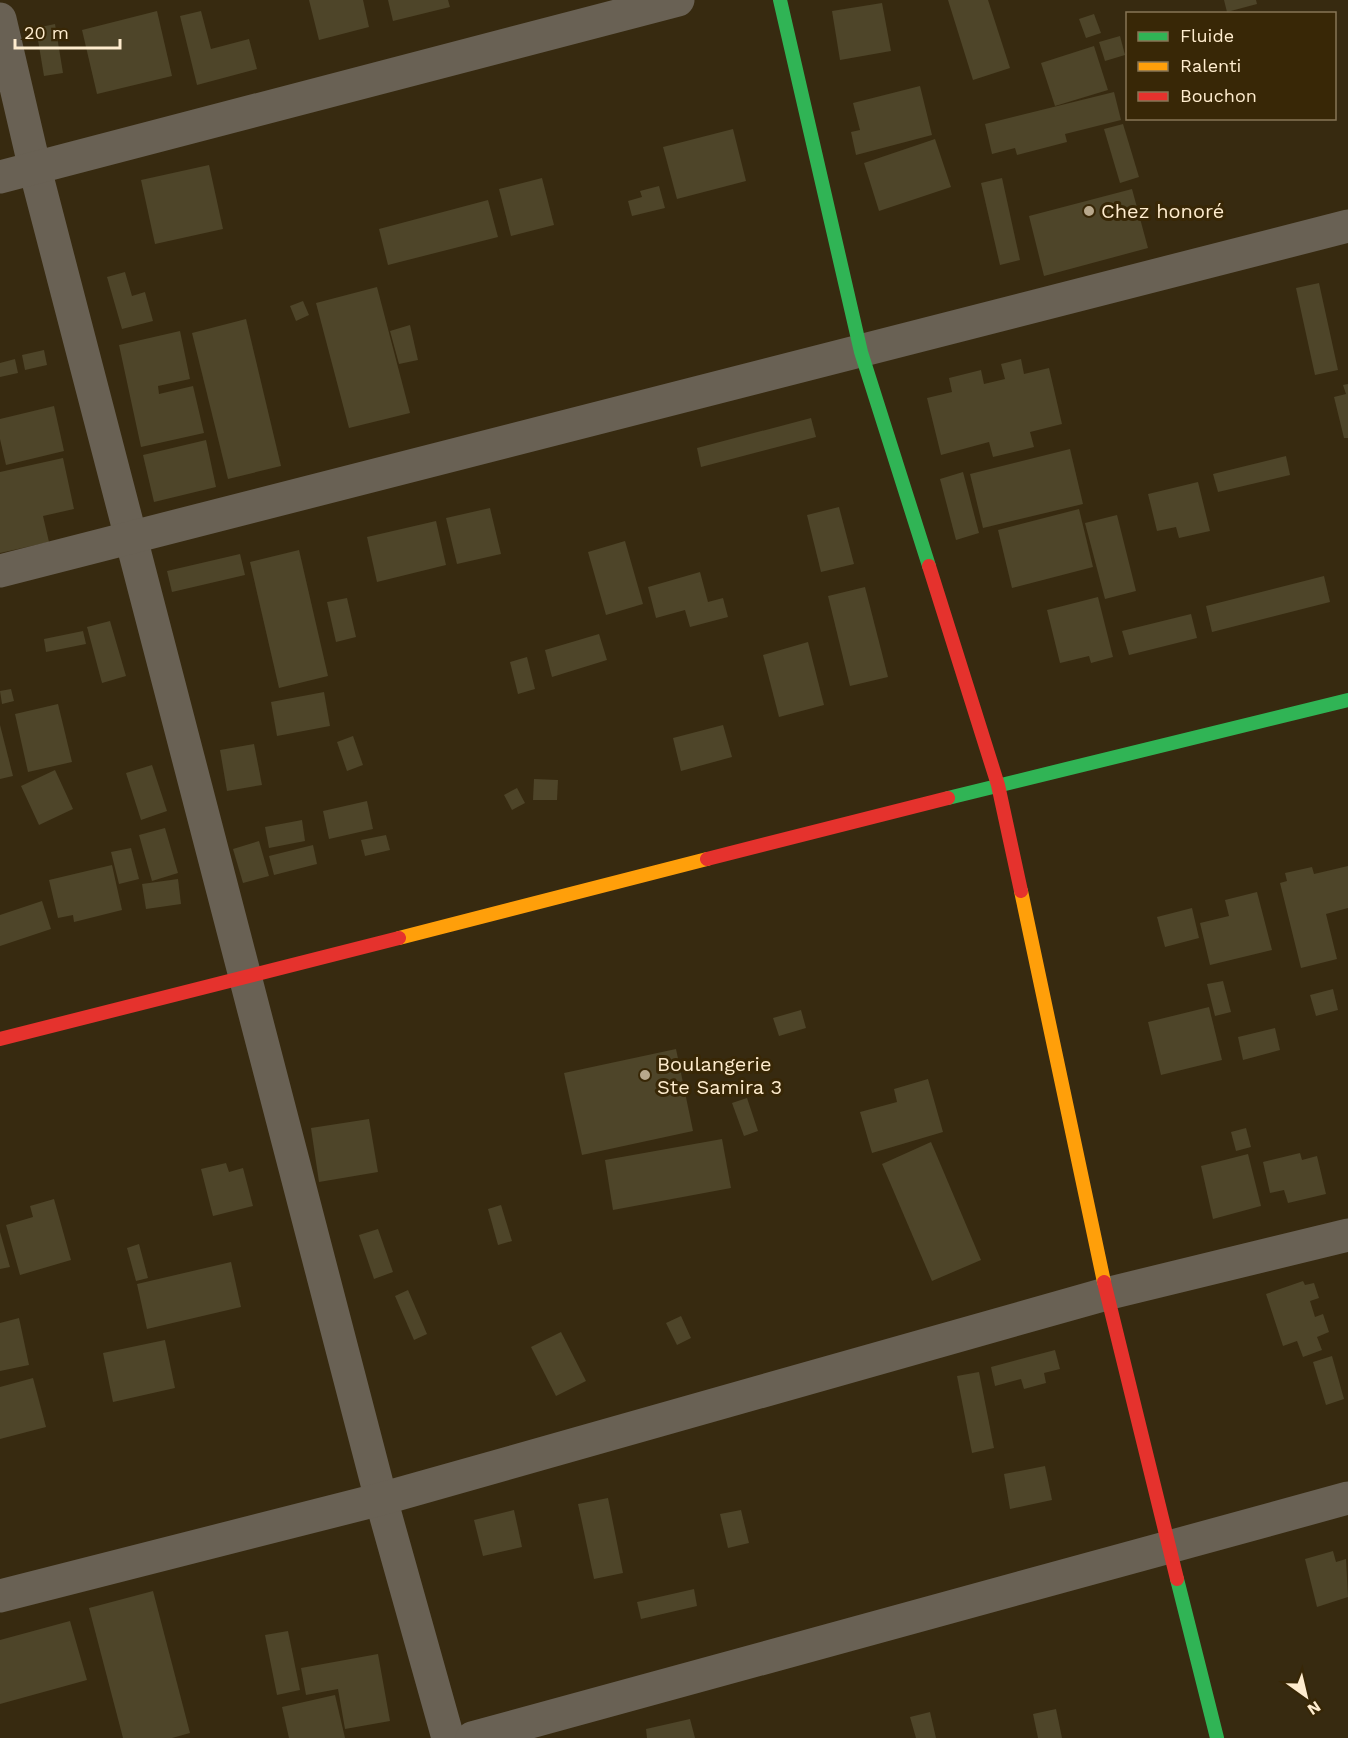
<svg xmlns="http://www.w3.org/2000/svg" width="1348" height="1738" font-family="'Work Sans',sans-serif">
	<style>
		.building { fill: #4e4529 }
		.lines { fill: none; stroke-linecap: round; stroke-linejoin: round }
		.street { stroke: #696154; stroke-width: 33 }
		.fast { stroke: #30b455; stroke-width: 14 }
		.slow { stroke: #ff9f0a; stroke-width: 14 }
		.jam { stroke: #e5322d; stroke-width: 14 }
		.poi-dot { fill: #b8a88c; stroke: #382706; stroke-width: 2 }
		.labels { text-anchor: middle; stroke-width: 6; stroke-linejoin: round; paint-order: stroke }
		.poi-label { font-size: 20px; fill: #feecce; stroke: #382706; text-anchor: start }
	</style>
	<rect width="100%" height="100%" fill="#372a10"/>
	<g class="building">
		<polygon points="309,0 363,0 369,27 319,40"/>
		<polygon points="388,0 448,0 450,7 393,21"/>
		<polygon points="948,0 988,0 1010,68 973,80"/>
		<polygon points="1224,0 1256,0 1257,4 1227,12"/>
		<polygon points="882,3 891,51 840,60 832,11"/>
		<polygon points="157,11 172,76 97,94 82,30"/>
		<polygon points="201,11 211,49 249,39 257,69 197,85 180,16"/>
		<polygon points="1094,14 1101,33 1086,38 1079,19"/>
		<polygon points="55,24 63,73 44,76 36,28"/>
		<polygon points="1120,36 1125,55 1105,61 1099,42"/>
		<polygon points="1094,46 1108,90 1055,106 1041,63"/>
		<polygon points="920,86 932,135 856,155 851,132 860,130 853,103"/>
		<polygon points="1114,92 1121,120 1065,134 1067,142 1017,155 1015,148 992,154 985,124"/>
		<polygon points="1123,124 1139,177 1120,183 1104,129"/>
		<polygon points="733,129 746,181 677,199 663,147"/>
		<polygon points="935,139 951,187 879,211 864,163"/>
		<polygon points="209,165 223,229 155,244 141,180"/>
		<polygon points="542,178 554,225 511,236 499,189"/>
		<polygon points="1002,178 1020,260 1000,265 981,183"/>
		<polygon points="659,186 665,208 632,216 628,201 642,197 640,191"/>
		<polygon points="1132,189 1148,248 1044,276 1029,216"/>
		<polygon points="488,200 498,237 388,265 379,229"/>
		<polygon points="125,272 132,296 145,292 153,321 122,329 107,277"/>
		<polygon points="1319,283 1338,370 1315,375 1296,288"/>
		<polygon points="377,287 410,413 349,428 316,303"/>
		<polygon points="303,301 309,315 296,321 290,306"/>
		<polygon points="246,319 281,466 228,479 192,333"/>
		<polygon points="410,325 418,360 399,364 390,331"/>
		<polygon points="180,331 190,379 158,386 159,394 193,386 204,433 141,447 119,345"/>
		<polygon points="44,350 47,365 25,370 22,355"/>
		<polygon points="15,359 18,373 0,377 0,363"/>
		<polygon points="1021,359 1024,374 1049,368 1062,424 1030,432 1034,447 993,457 989,442 941,455 927,398 952,392 949,378 981,370 984,384 1005,379 1001,364"/>
		<polygon points="1348,384 1348,438 1344,438 1334,397 1346,394 1343,385"/>
		<polygon points="54,406 64,451 6,465 0,439 0,419"/>
		<polygon points="811,418 816,437 701,467 697,448"/>
		<polygon points="206,440 216,487 154,502 143,455"/>
		<polygon points="1070,449 1083,504 983,528 970,474"/>
		<polygon points="1286,456 1290,475 1218,492 1213,474"/>
		<polygon points="63,458 74,509 43,516 49,542 0,553 0,472"/>
		<polygon points="963,472 979,533 956,540 940,479"/>
		<polygon points="1198,482 1210,531 1179,538 1176,527 1157,531 1148,494"/>
		<polygon points="839,507 854,564 821,572 807,515"/>
		<polygon points="490,508 501,554 457,564 446,518"/>
		<polygon points="1079,509 1093,567 1012,588 998,530"/>
		<polygon points="1117,515 1136,591 1105,599 1085,523"/>
		<polygon points="436,521 446,565 377,582 367,537"/>
		<polygon points="625,541 643,604 606,615 588,552"/>
		<polygon points="299,550 328,676 279,688 250,562"/>
		<polygon points="240,554 245,575 172,592 167,571"/>
		<polygon points="700,572 708,602 723,598 728,617 690,627 685,610 656,618 648,587"/>
		<polygon points="1324,576 1330,602 1212,632 1206,606"/>
		<polygon points="865,587 888,677 850,686 828,596"/>
		<polygon points="1098,597 1113,657 1091,663 1089,656 1060,663 1047,610"/>
		<polygon points="347,598 356,637 336,642 327,602"/>
		<polygon points="1191,614 1197,638 1129,655 1122,631"/>
		<polygon points="110,621 126,676 102,683 87,627"/>
		<polygon points="83,631 86,644 46,652 44,639"/>
		<polygon points="599,634 607,660 552,677 545,650"/>
		<polygon points="808,642 824,705 779,717 763,655"/>
		<polygon points="527,657 535,689 518,694 510,662"/>
		<polygon points="11,689 14,701 2,704 0,691"/>
		<polygon points="324,692 330,726 277,736 271,702"/>
		<polygon points="58,704 72,762 28,772 15,714"/>
		<polygon points="0,725 13,776 0,779"/>
		<polygon points="723,725 732,757 681,771 673,738"/>
		<polygon points="353,736 363,765 347,771 337,742"/>
		<polygon points="254,744 262,785 227,791 220,750"/>
		<polygon points="152,765 167,811 141,820 126,773"/>
		<polygon points="55,770 73,809 39,825 21,786"/>
		<polygon points="534,779 558,780 557,800 533,800"/>
		<polygon points="517,788 525,803 512,810 504,795"/>
		<polygon points="367,801 373,829 329,839 323,811"/>
		<polygon points="302,820 305,841 269,848 265,827"/>
		<polygon points="165,828 178,873 152,881 139,835"/>
		<polygon points="386,835 390,850 365,856 361,840"/>
		<polygon points="259,841 269,876 243,883 233,849"/>
		<polygon points="313,845 317,864 274,875 269,856"/>
		<polygon points="131,848 139,879 119,884 111,852"/>
		<polygon points="112,865 122,910 74,922 73,915 58,918 49,880"/>
		<polygon points="1348,866 1348,908 1326,914 1337,959 1301,968 1280,883 1287,881 1285,873 1312,867 1314,874"/>
		<polygon points="178,879 181,904 146,909 142,884"/>
		<polygon points="1257,892 1272,950 1210,965 1200,923 1229,916 1225,900"/>
		<polygon points="42,901 51,929 0,946 0,915"/>
		<polygon points="1192,908 1199,938 1165,947 1157,917"/>
		<polygon points="1223,981 1231,1012 1215,1016 1207,984"/>
		<polygon points="1333,989 1338,1010 1316,1016 1310,995"/>
		<polygon points="1209,1007 1222,1060 1161,1075 1148,1022"/>
		<polygon points="801,1010 806,1028 779,1036 773,1018"/>
		<polygon points="1275,1028 1280,1050 1243,1060 1238,1037"/>
		<polygon points="676,1049 693,1131 582,1155 564,1073"/>
		<polygon points="928,1079 943,1132 872,1153 860,1112 897,1102 894,1089"/>
		<polygon points="747,1098 758,1131 744,1136 732,1103"/>
		<polygon points="369,1119 378,1172 319,1182 311,1128"/>
		<polygon points="1246,1128 1251,1147 1236,1151 1231,1132"/>
		<polygon points="722,1139 731,1188 613,1210 605,1160"/>
		<polygon points="931,1142 981,1260 932,1281 882,1164"/>
		<polygon points="1300,1153 1302,1160 1317,1156 1326,1194 1288,1203 1284,1190 1270,1193 1263,1162"/>
		<polygon points="1248,1154 1261,1206 1213,1219 1201,1166"/>
		<polygon points="226,1163 229,1172 243,1168 253,1206 213,1216 201,1169"/>
		<polygon points="54,1199 71,1260 20,1275 6,1225 33,1217 30,1206"/>
		<polygon points="501,1205 512,1241 498,1245 488,1209"/>
		<polygon points="378,1229 393,1272 374,1279 359,1235"/>
		<polygon points="0,1232 10,1267 0,1269"/>
		<polygon points="139,1244 148,1278 136,1281 127,1248"/>
		<polygon points="231,1262 241,1307 147,1329 137,1284"/>
		<polygon points="1303,1281 1305,1285 1314,1283 1319,1298 1310,1301 1315,1317 1323,1314 1329,1332 1317,1337 1322,1350 1303,1357 1297,1341 1283,1346 1266,1294"/>
		<polygon points="408,1290 427,1334 414,1340 395,1296"/>
		<polygon points="681,1316 691,1338 677,1345 666,1323"/>
		<polygon points="19,1318 29,1365 0,1371 0,1323"/>
		<polygon points="561,1332 586,1381 556,1396 531,1347"/>
		<polygon points="165,1340 175,1388 113,1402 103,1353"/>
		<polygon points="1055,1350 1060,1369 1044,1373 1046,1383 1024,1389 1021,1379 995,1386 991,1367"/>
		<polygon points="1332,1356 1344,1399 1326,1405 1313,1362"/>
		<polygon points="979,1372 994,1448 972,1453 957,1376"/>
		<polygon points="33,1378 46,1427 0,1439 0,1387"/>
		<polygon points="1045,1466 1052,1500 1010,1509 1004,1474"/>
		<polygon points="608,1498 623,1573 594,1579 578,1504"/>
		<polygon points="514,1510 522,1547 483,1556 474,1520"/>
		<polygon points="741,1510 749,1543 728,1548 720,1514"/>
		<polygon points="1333,1551 1336,1562 1346,1559 1348,1597 1317,1607 1305,1559"/>
		<polygon points="694,1589 697,1606 641,1619 637,1602"/>
		<polygon points="153,1591 190,1733 172,1738 123,1738 89,1608"/>
		<polygon points="70,1621 87,1680 0,1704 0,1640"/>
		<polygon points="288,1631 300,1690 277,1695 265,1635"/>
		<polygon points="378,1654 390,1721 345,1729 338,1689 306,1695 301,1668"/>
		<polygon points="335,1695 345,1738 289,1738 282,1707"/>
		<polygon points="1056,1709 1062,1738 1038,1738 1033,1714"/>
		<polygon points="930,1712 936,1738 916,1738 910,1717"/>
		<polygon points="690,1719 695,1738 647,1738 646,1729"/>
	</g>
	<g class="lines">
		<g class="street">
			<polyline points="0,19 35,169 381,1499 448,1738"/>
			<polyline points="0,177 678,0"/>
			<polyline points="0,571 1348,226"/>
			<polyline points="0,1596 381,1499 1106,1294 1348,1235"/>
			<polyline points="472,1738 1348,1498"/>
		</g>
		<g class="fast">
			<polyline points="780,0 861,352 929,566"/>
			<polyline points="948,798 1348,700"/>
			<polyline points="1177,1579 1217,1738"/>
		</g>
		<g class="slow">
			<polyline points="1021,891 1104,1282"/>
			<polyline points="399,938 707,859"/>
		</g>
		<g class="jam">
			<polyline points="929,566 998,785 1021,891"/>
			<polyline points="707,859 948,798"/>
			<polyline points="0,1039 399,938"/>
			<polyline points="1104,1282 1177,1579"/>
		</g>
	</g>
	<g class="poi-dot">
		<circle cx="1089" cy="211" r="6"/>
		<circle cx="645" cy="1075" r="6"/>
	</g>
	<g class="labels">
		<g class="poi-label">
			<text x="1101" y="218">Chez honoré</text>
			<text x="657" y="1071">Boulangerie<tspan x="657" dy="23">Ste Samira 3</tspan></text>
		</g>
	</g>
	<rect x="1126" y="12" width="210" height="108" fill="#382706" stroke="#877656" stroke-width="1.5"/>
	<rect x="1138" y="32" width="30" height="9" fill="#30b455" stroke="#877656" stroke-width="1.5"/>
	<text x="1180" y="42" font-size="18" fill="#feecce">Fluide</text>
	<rect x="1138" y="62" width="30" height="9" fill="#ff9f0a" stroke="#877656" stroke-width="1.5"/>
	<text x="1180" y="72" font-size="18" fill="#feecce">Ralenti</text>
	<rect x="1138" y="92" width="30" height="9" fill="#e5322d" stroke="#877656" stroke-width="1.5"/>
	<text x="1180" y="102" font-size="18" fill="#feecce">Bouchon</text>
	<g transform="translate(1306 1696) rotate(146)" stroke="#382706" stroke-width="4.5" paint-order="stroke">
	<path d="M0-4.5L10 22L0 15L-10 22Z" fill="#feecce"/>
	<text y="-9" font-size="16" font-weight="bold" text-anchor="middle" fill="#feecce">N</text>
	</g>
	<path d="M15 39v9h105v-9" fill="none" stroke="#feecce" stroke-width="3"/>
	<text x="24" y="39" font-size="18" fill="#feecce" stroke="#382706" stroke-width="4.5" paint-order="stroke">20 m</text>
</svg>
